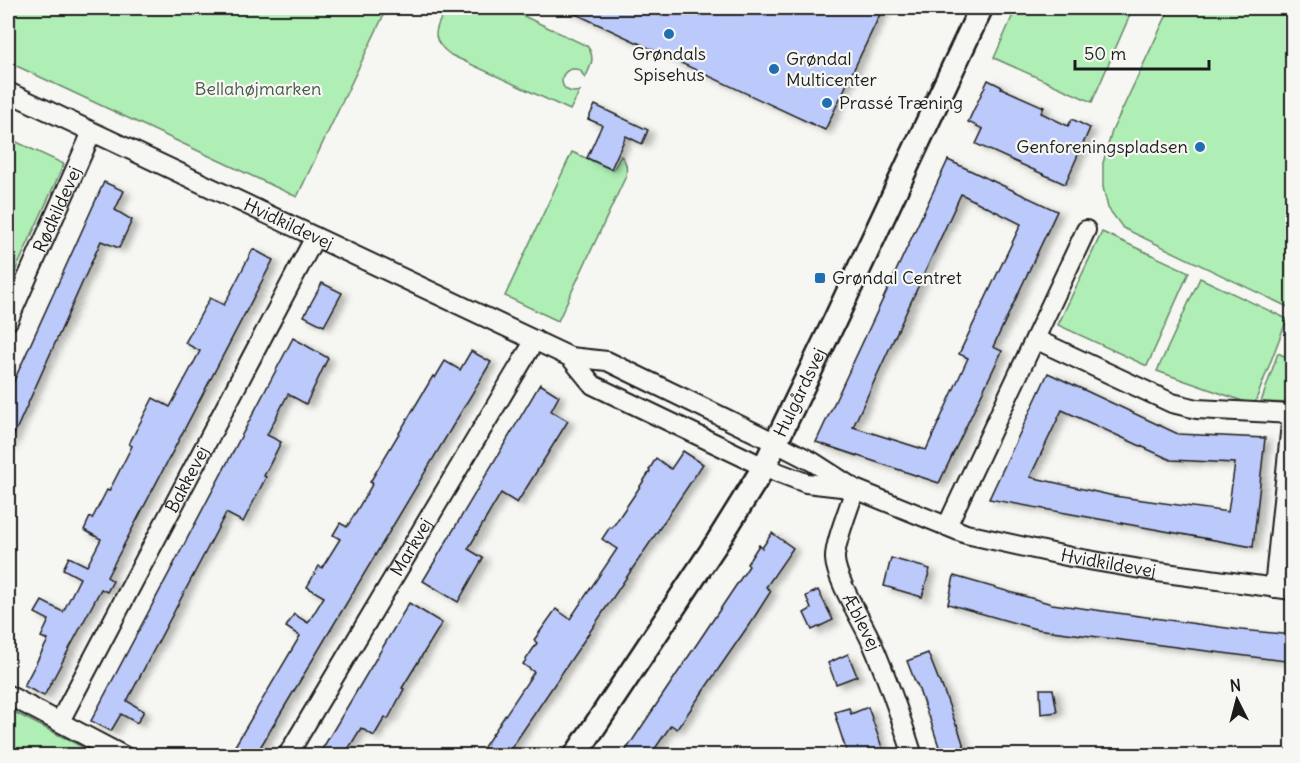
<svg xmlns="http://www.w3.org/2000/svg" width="1300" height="763" font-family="Delius,sans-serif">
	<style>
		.green { fill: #afeeb5; stroke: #668568; stroke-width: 1.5 }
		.building { fill: #bbcafa; stroke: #1c1c1c; stroke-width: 1.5; fill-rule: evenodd; filter: url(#shadow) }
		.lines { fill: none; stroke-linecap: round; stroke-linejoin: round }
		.minor-casing { stroke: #1c1c1c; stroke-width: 22 }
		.major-casing { stroke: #1c1c1c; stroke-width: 27 }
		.minor { stroke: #f6f6f2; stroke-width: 18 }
		.major { stroke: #f6f6f2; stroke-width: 22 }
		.poi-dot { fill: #1f6fb2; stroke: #f6f6f2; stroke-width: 2 }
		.labels { text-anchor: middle; stroke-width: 4.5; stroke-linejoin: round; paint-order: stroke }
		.poi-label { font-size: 18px; fill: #1c1c1c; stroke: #f6f6f2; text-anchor: start }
		.park-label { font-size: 18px; fill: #485b4a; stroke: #f6f6f2 }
		.street-label { font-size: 18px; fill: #1c1c1c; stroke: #f6f6f2 }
	</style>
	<defs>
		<filter id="shadow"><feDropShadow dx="6" dy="3.5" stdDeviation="3" flood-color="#0004"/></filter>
	</defs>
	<rect width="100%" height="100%" fill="#f6f6f2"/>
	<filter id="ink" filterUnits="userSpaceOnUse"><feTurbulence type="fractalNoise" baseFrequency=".0167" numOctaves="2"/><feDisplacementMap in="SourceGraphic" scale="12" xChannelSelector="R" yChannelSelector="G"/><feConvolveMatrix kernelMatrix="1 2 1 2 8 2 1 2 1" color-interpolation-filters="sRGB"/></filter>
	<g filter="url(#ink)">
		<g class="green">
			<polygon points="8,8 387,8 297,197 8,62"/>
			<path d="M440,8H507L587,46C596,57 591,66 585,78L580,70C556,63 556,98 580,91L570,110L451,55C429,39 435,31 445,10Z"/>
			<polygon points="1016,8 1133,8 1092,102 994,58"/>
			<polygon points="1170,8 1292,8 1292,309 1123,228 1108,208 1103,187 1103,163 1112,131"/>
			<polygon points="8,138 64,164 8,287"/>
			<path d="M572,152L613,170L621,156C627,162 627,168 626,176L558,321L505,296Z"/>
			<polygon points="1102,232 1189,272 1147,366 1058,325"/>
			<polygon points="1200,278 1287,319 1254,405 1157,371"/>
			<polygon points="1278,353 1292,360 1292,403 1261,402"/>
			<polygon points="8,709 98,755 8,755"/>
		</g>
		<g class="building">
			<polygon points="563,8 883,8 825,130"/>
			<polygon points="988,80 1002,87 1001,88 1044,107 1041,113 1068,126 1072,119 1090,128 1065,184 976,144 983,129 968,122"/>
			<polygon points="595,105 648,130 642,144 626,136 611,169 587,158 602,125 588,119"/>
			<path d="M948,160L1057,211L993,347L1002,351L939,483L816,442ZM961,194L1021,224L959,354L968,358L926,450L853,427Z"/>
			<polygon points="104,182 124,191 115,210 132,220 119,248 101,241 8,448 8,394"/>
			<polygon points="253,249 273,260 107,577 113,581 107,592 101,589 44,696 24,686 48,640 41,637 49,620 35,613 42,601 63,612 80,578 63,569 69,557 87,566 101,539 84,530 90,517 92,519 107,490 109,491 132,446 129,444 153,398 170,407 200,351 185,343 210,298 224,305"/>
			<polygon points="322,283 342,293 324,326 304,316"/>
			<polygon points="293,338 328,358 306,404 288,394 267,435 281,442 264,476 266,477 243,522 226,513 127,701 144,711 137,723 121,714 111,731 91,721"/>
			<polygon points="471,351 491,362 255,756 229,756 300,636 286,627 294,614 308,623 324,597 307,587 319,566 322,568 340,539 333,535 340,523 347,527 373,483 370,482 433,376 435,378 445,361 460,370"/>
			<path d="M1048,373L1178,434L1265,438L1253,547L989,499ZM1062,410L1171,460L1235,463L1228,512L1114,496L1030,477Z"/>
			<polygon points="540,384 559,396 551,411 568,421 517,503 501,493 468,549 483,558 458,602 423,581"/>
			<polygon points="683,451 703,464 506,756 478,756 534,672 523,664 537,643 534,640 556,609 570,619 617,549 602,539 610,527 612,528 637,491 650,471 649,470 656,458 671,469"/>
			<polygon points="772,533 793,548 766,587 771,591 755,616 677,729 671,725 650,756 622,756 749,566 747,564 759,545 762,548"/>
			<polygon points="891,558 930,569 922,597 884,586"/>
			<polygon points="954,576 1052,604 1241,630 1293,635 1293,662 1036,629 948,604"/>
			<polygon points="818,590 833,620 812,630 804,613 811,609 806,596"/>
			<polygon points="409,603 442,623 402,688 404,689 388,719 385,717 374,736 361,728 344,756 318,756"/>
			<polygon points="928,653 941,686 942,686 956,725 957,725 967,756 942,756 929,716 928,716 917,684 916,684 907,661"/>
			<polygon points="848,654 857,676 836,684 828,663"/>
			<polygon points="1040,689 1053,689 1057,712 1041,714"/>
			<polygon points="868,707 885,756 848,756 836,719 837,719 835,712 849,708 851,714"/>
		</g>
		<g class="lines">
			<g class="minor-casing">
				<g id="minor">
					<path id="s1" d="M8,92L570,357L607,361L776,443L813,462L855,489L966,534L1071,557L1158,572L1292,590"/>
					<path id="s2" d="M8,321L92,132"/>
					<polyline points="1035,339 1172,403 1197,409 1292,414"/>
					<polyline points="570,357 593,385 764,467 806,483 850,488"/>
					<path id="s3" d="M855,489C850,506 834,544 835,559C836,580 863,622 872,643C888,680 901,718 913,756"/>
					<polyline points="947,526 1086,230"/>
					<polyline points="1274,588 1292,414"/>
					<polyline points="8,695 124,756"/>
					<path id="s4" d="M60,721L315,237"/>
					<path id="s5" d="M287,756L535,340"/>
				</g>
			</g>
			<g class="major-casing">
				<g id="major">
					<path id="s6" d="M575,756L718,541L764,467L835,320L981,8"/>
				</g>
			</g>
			<use href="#minor" class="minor"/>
			<use href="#major" class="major"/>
		</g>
	</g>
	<g class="poi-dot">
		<circle cx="669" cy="34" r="6"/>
		<circle cx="774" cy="69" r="6"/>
		<circle cx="827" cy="103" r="6"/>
		<circle cx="1200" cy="147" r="6"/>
		<rect x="814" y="272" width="12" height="12" rx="3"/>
	</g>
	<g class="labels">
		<g class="poi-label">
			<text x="669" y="60" text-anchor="middle">Grøndals<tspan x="669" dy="21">Spisehus</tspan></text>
			<text x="786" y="65">Grøndal<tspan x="786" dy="21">Multicenter</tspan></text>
			<text x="839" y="109">Prassé Træning</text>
			<text x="1188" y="153" text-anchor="end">Genforeningspladsen</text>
			<text x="832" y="284">Grøndal Centret</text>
		</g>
		<g class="park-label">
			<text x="258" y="95">Bellahøjmarken</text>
		</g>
		<g class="street-label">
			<text dy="6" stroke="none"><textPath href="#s2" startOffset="122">Rødkildevej</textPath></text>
			<text dy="6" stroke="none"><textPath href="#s1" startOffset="310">Hvidkildevej</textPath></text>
			<text dy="6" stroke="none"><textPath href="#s6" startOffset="428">Hulgårdsvej</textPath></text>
			<text dy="6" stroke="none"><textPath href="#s4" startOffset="273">Bakkevej</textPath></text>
			<text dy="6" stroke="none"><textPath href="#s5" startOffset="243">Markvej</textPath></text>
			<text dy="6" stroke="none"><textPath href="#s1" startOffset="1203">Hvidkildevej</textPath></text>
			<text dy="6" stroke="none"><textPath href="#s3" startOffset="142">Æblevej</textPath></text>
		</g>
	</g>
	<rect width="1300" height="763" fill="none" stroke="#f6f6f2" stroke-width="30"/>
	<rect x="15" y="15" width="1270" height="733" fill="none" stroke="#1c1c1c" stroke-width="2" filter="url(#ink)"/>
	<g transform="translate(1237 700) rotate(354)" stroke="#f6f6f2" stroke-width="4.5" paint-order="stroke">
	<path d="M0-4.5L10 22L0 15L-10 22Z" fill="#1c1c1c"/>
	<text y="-9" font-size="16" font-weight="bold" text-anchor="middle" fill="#1c1c1c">N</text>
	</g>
	<path d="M1075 60v9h134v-9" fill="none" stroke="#1c1c1c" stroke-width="3"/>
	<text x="1084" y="60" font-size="18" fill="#1c1c1c" stroke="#f6f6f2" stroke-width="4.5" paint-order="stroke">50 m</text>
</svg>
